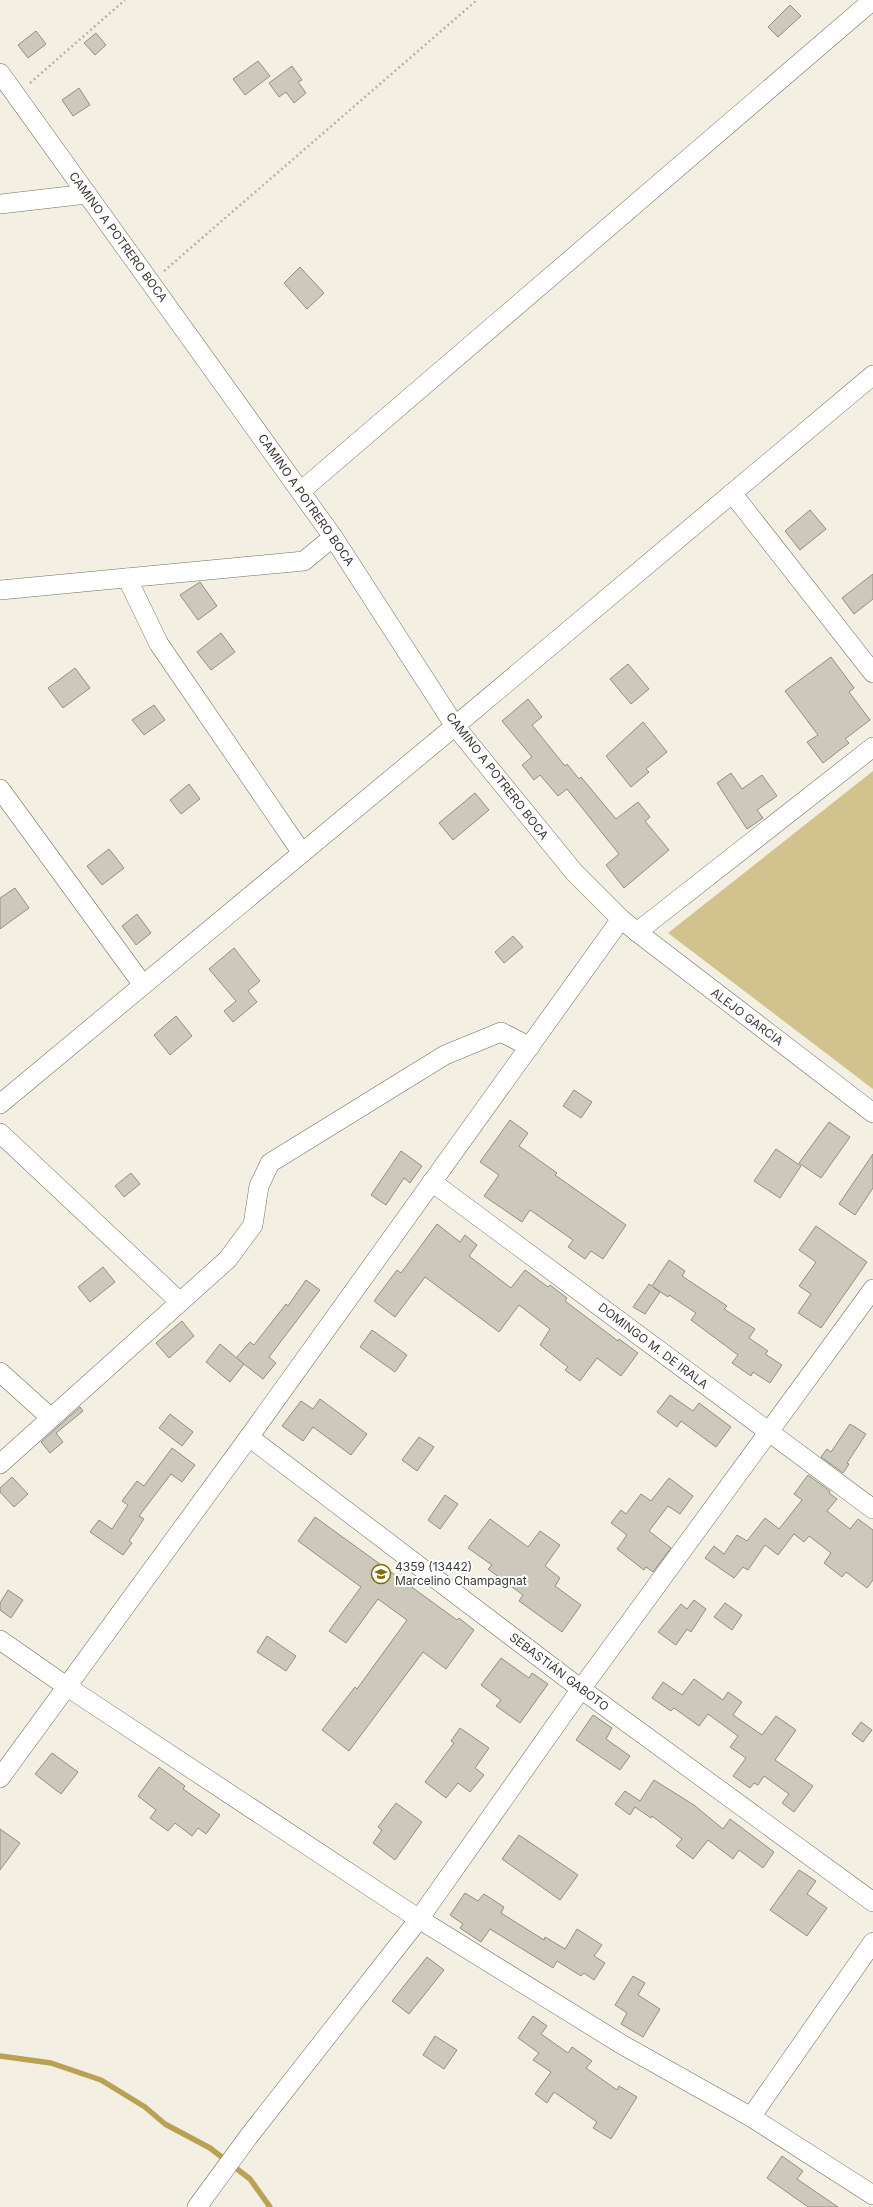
<svg xmlns="http://www.w3.org/2000/svg" width="873" height="2207" font-family="Inter,sans-serif">
	<style>
		.green { fill: #d2c28d }
		.lines { fill: none; stroke-linecap: round; stroke-linejoin: round }
		.stream { stroke: #b9a254; stroke-width: 5.5 }
		.building { fill: #ccc8bc; stroke: #928e83 }
		.street-casing { stroke: #716e63; stroke-width: 20 }
		.path { stroke: #b5b3a8; stroke-width: 2.5; stroke-dasharray: 2 3; stroke-linecap: butt }
		.street { stroke: #fff; stroke-width: 19 }
		.labels { text-anchor: middle; stroke-width: 4; stroke-linejoin: round; paint-order: stroke }
		.street-label { font-size: 12px; fill: #3a3934; stroke: #fff }
		.poi-label { font-size: 12px; fill: #3a3934; stroke: #fff; text-anchor: start }
	</style>
	<rect width="100%" height="100%" fill="#f3f0e3"/>
	<polygon class="green" points="873,771 873,1089 668,933"/>
	<g class="lines">
		<polyline class="stream" points="0,2056 51,2063 101,2080 145,2107 165,2124 210,2148 250,2179 270,2207"/>
	</g>
	<g class="building">
		<polygon points="790,5 801,16 778,37 768,27"/>
		<polygon points="36,31 46,44 28,58 18,45"/>
		<polygon points="96,33 106,45 95,55 84,43"/>
		<polygon points="258,61 270,76 245,95 233,79"/>
		<polygon points="292,66 302,80 298,82 306,93 294,103 286,92 279,97 269,83"/>
		<polygon points="79,88 90,105 73,116 62,100"/>
		<polygon points="300,267 324,293 307,309 284,283"/>
		<polygon points="810,510 826,529 800,550 785,531"/>
		<polygon points="873,574 873,599 854,614 842,598"/>
		<polygon points="200,582 217,606 198,620 180,595"/>
		<polygon points="221,633 235,652 211,670 197,652"/>
		<polygon points="831,657 854,688 849,692 870,720 845,739 849,743 823,763 807,742 818,735 785,691"/>
		<polygon points="628,664 649,689 631,704 610,679"/>
		<polygon points="75,668 90,688 63,708 48,688"/>
		<polygon points="528,699 542,717 532,725 565,766 567,764 579,779 581,777 616,819 638,802 650,817 645,821 669,850 624,888 606,865 619,854 567,789 558,796 540,775 534,780 522,765 532,757 502,721"/>
		<polygon points="154,705 165,720 144,735 132,720"/>
		<polygon points="643,722 667,752 646,769 649,772 631,787 606,756"/>
		<polygon points="731,773 742,789 762,775 777,796 757,810 763,818 747,829 717,783"/>
		<polygon points="189,784 200,799 181,814 170,800"/>
		<polygon points="475,793 489,810 453,840 439,823"/>
		<polygon points="109,849 124,868 102,885 87,866"/>
		<polygon points="15,888 29,908 0,929 0,898"/>
		<polygon points="137,914 151,933 136,945 122,926"/>
		<polygon points="513,936 523,947 504,963 495,952"/>
		<polygon points="234,948 260,981 248,991 257,1002 233,1022 224,1011 236,1001 209,969"/>
		<polygon points="176,1016 192,1036 170,1055 154,1035"/>
		<polygon points="574,1090 592,1102 581,1118 563,1106"/>
		<polygon points="510,1120 528,1133 519,1146 557,1173 555,1175 626,1225 603,1259 591,1251 585,1259 568,1247 573,1240 530,1210 522,1222 484,1196 499,1175 480,1162"/>
		<polygon points="829,1122 850,1137 821,1178 799,1163"/>
		<polygon points="776,1149 801,1166 780,1198 754,1181"/>
		<polygon points="401,1151 422,1166 410,1183 404,1178 386,1205 371,1195"/>
		<polygon points="873,1154 873,1188 855,1215 839,1204"/>
		<polygon points="131,1173 140,1184 124,1197 115,1186"/>
		<polygon points="437,1224 460,1242 465,1235 477,1245 469,1256 511,1288 525,1270 548,1287 550,1285 567,1298 565,1301 618,1341 619,1339 638,1353 621,1376 597,1358 580,1381 565,1370 568,1367 540,1345 550,1329 519,1305 499,1332 425,1277 395,1317 374,1301 397,1270 401,1273"/>
		<polygon points="816,1226 867,1262 821,1328 798,1313 811,1294 799,1286 816,1262 799,1250"/>
		<polygon points="669,1260 685,1271 682,1276 727,1306 724,1309 755,1329 749,1338 768,1351 765,1354 782,1365 770,1383 753,1372 751,1376 732,1363 738,1355 691,1320 696,1313 669,1295 668,1297 653,1287 660,1292 645,1314 633,1307 649,1284 652,1286"/>
		<polygon points="103,1267 115,1282 90,1302 78,1287"/>
		<polygon points="306,1280 320,1290 269,1357 276,1363 263,1379 236,1358 250,1342 254,1345 286,1304 288,1306"/>
		<polygon points="182,1321 194,1336 169,1358 156,1343"/>
		<polygon points="372,1330 407,1355 395,1372 360,1347"/>
		<polygon points="220,1344 244,1364 230,1382 206,1362"/>
		<polygon points="670,1395 693,1411 699,1403 731,1427 716,1447 681,1421 677,1427 657,1412"/>
		<polygon points="320,1399 367,1434 351,1455 313,1427 303,1441 282,1426 301,1401 313,1409"/>
		<polygon points="80,1407 83,1411 56,1433 63,1442 50,1453 41,1442"/>
		<polygon points="170,1414 193,1432 182,1446 159,1428"/>
		<polygon points="850,1424 866,1434 847,1463 849,1464 843,1473 821,1457 827,1449 831,1452"/>
		<polygon points="419,1437 434,1447 417,1471 402,1460"/>
		<polygon points="172,1448 195,1465 182,1482 171,1474 139,1516 144,1519 129,1541 132,1543 123,1555 90,1532 99,1520 112,1529 128,1505 122,1501 137,1481 144,1486"/>
		<polygon points="808,1475 830,1491 829,1493 837,1499 827,1511 850,1529 858,1519 873,1530 873,1580 867,1588 846,1572 842,1577 824,1563 831,1553 809,1536 804,1542 794,1534 778,1555 765,1545 748,1570 743,1567 734,1578 705,1558 714,1546 724,1554 737,1535 747,1541 765,1518 779,1529 802,1500 794,1494"/>
		<polygon points="12,1477 28,1494 14,1507 0,1492 0,1488"/>
		<polygon points="669,1478 693,1496 680,1514 668,1506 649,1531 671,1548 653,1572 646,1567 644,1570 617,1549 627,1535 611,1523 621,1510 626,1514 641,1494 651,1501"/>
		<polygon points="445,1495 458,1504 440,1529 428,1520"/>
		<polygon points="315,1517 457,1620 459,1618 474,1630 446,1669 423,1652 349,1751 322,1730 355,1687 357,1689 407,1620 378,1599 346,1643 329,1631 361,1587 298,1541"/>
		<polygon points="490,1519 528,1547 540,1531 560,1545 545,1566 560,1578 555,1586 581,1605 562,1632 519,1601 523,1595 488,1569 492,1565 468,1548"/>
		<polygon points="8,1590 23,1600 11,1618 0,1610 0,1603"/>
		<polygon points="694,1600 706,1609 691,1632 687,1629 676,1645 658,1632 681,1604 687,1609"/>
		<polygon points="725,1603 742,1615 732,1630 714,1617"/>
		<polygon points="267,1636 296,1656 286,1671 257,1652"/>
		<polygon points="501,1658 529,1678 532,1673 548,1684 520,1723 496,1706 501,1700 481,1685"/>
		<polygon points="694,1679 723,1700 728,1692 742,1702 733,1715 762,1735 776,1716 796,1730 775,1760 813,1786 794,1812 782,1803 789,1794 764,1776 758,1785 754,1783 750,1788 733,1776 746,1758 730,1747 738,1736 708,1714 699,1726 674,1708 671,1711 652,1698 663,1682 682,1695"/>
		<polygon points="593,1715 612,1728 606,1739 630,1756 620,1770 576,1740"/>
		<polygon points="861,1722 872,1730 863,1742 852,1734"/>
		<polygon points="460,1728 489,1748 475,1768 484,1775 470,1792 458,1783 446,1798 425,1782 454,1743 451,1741"/>
		<polygon points="52,1753 78,1772 61,1794 35,1774"/>
		<polygon points="159,1767 185,1786 183,1789 220,1815 206,1834 198,1828 192,1836 175,1823 168,1831 150,1818 156,1810 138,1796"/>
		<polygon points="654,1780 694,1805 723,1829 730,1819 774,1852 763,1868 739,1850 733,1859 708,1840 693,1859 676,1846 682,1839 652,1816 651,1818 635,1807 630,1815 615,1804 625,1791 640,1801"/>
		<polygon points="396,1803 422,1822 395,1860 373,1843 382,1830 378,1827"/>
		<polygon points="0,1829 20,1843 0,1870"/>
		<polygon points="519,1835 578,1875 560,1900 502,1859"/>
		<polygon points="799,1870 816,1881 807,1894 827,1908 807,1936 770,1910"/>
		<polygon points="465,1893 478,1901 484,1894 504,1907 501,1913 544,1940 545,1937 565,1949 577,1929 602,1945 594,1956 605,1963 594,1980 584,1973 581,1976 557,1961 553,1968 490,1929 481,1942 460,1928 463,1924 450,1915"/>
		<polygon points="427,1957 444,1970 409,2014 392,2001"/>
		<polygon points="633,1976 645,1983 638,1995 660,2009 643,2037 621,2024 627,2013 615,2005"/>
		<polygon points="533,2016 547,2026 541,2034 568,2053 572,2047 592,2061 586,2068 617,2090 619,2086 637,2097 611,2139 593,2128 597,2122 554,2092 547,2103 535,2094 551,2072 533,2060 539,2053 518,2038"/>
		<polygon points="435,2036 457,2050 444,2069 423,2055"/>
		<polygon points="782,2156 803,2171 797,2179 838,2207 808,2207 767,2178"/>
	</g>
	<g class="lines">
		<g class="street-casing">
			<g id="street">
				<polyline points="0,73 333,537 455,726 574,872 621,919 637,932 873,1113"/>
				<polyline points="0,204 87,194"/>
				<polyline points="301,491 873,0"/>
				<polyline points="732,493 873,673"/>
				<polyline points="127,578 159,644 302,853"/>
				<polyline points="0,590 304,561 333,537"/>
				<polyline points="0,789 143,985"/>
				<polyline points="637,932 873,747"/>
				<polyline points="0,1104 455,726 873,375"/>
				<polyline points="0,1133 180,1302"/>
				<polyline points="432,1182 873,1509"/>
				<polyline points="0,1372 51,1418"/>
				<polyline points="249,1437 581,1689 873,1902"/>
				<polyline points="0,1464 228,1259 253,1225 259,1186 270,1163 445,1055 501,1032 530,1047"/>
				<polyline points="0,1640 66,1686 419,1919 621,2044 751,2117 873,2195"/>
				<polyline points="0,1778 249,1437 621,919"/>
				<polyline points="751,2117 873,1942"/>
				<polyline points="197,2207 249,2136 419,1919 581,1689 873,1289"/>
			</g>
		</g>
		<g class="path">
			<polyline points="30,83 125,0"/>
			<polyline points="164,271 477,0"/>
		</g>
		<use href="#street" class="street"/>
	</g>
	<defs>
		<g id="school-ring" transform="scale(1)"><circle r="9.5" fill="#fff" stroke="#836b06" stroke-width="1.5"/><path d="M0-5L7-2L0 1L-7-2ZM-4 1L0 2.5L4 1V4Q0 6-4 4Z" fill="#836b06"/></g>
	</defs>
	<g fill-rule="evenodd">
		<use href="#school-ring" x="381" y="1574"/>
	</g>
	<g class="labels">
		<g class="street-label">
			<text transform="translate(118 237) rotate(54)" y="4">CAMINO A POTRERO BOCA</text>
			<text transform="translate(306 500) rotate(55)" y="4">CAMINO A POTRERO BOCA</text>
			<text transform="translate(497 776) rotate(52)" y="4">CAMINO A POTRERO BOCA</text>
			<text transform="translate(747 1017) rotate(37)" y="4">ALEJO GARCIA</text>
			<text transform="translate(653 1346) rotate(37)" y="4">DOMINGO M. DE IRALA</text>
			<text transform="translate(559 1672) rotate(37)" y="4">SEBASTIÁN GABOTO</text>
		</g>
		<g class="poi-label">
			<text x="395" y="1571">4359 (13442)<tspan x="395" dy="14">Marcelino Champagnat</tspan></text>
		</g>
	</g>
</svg>
